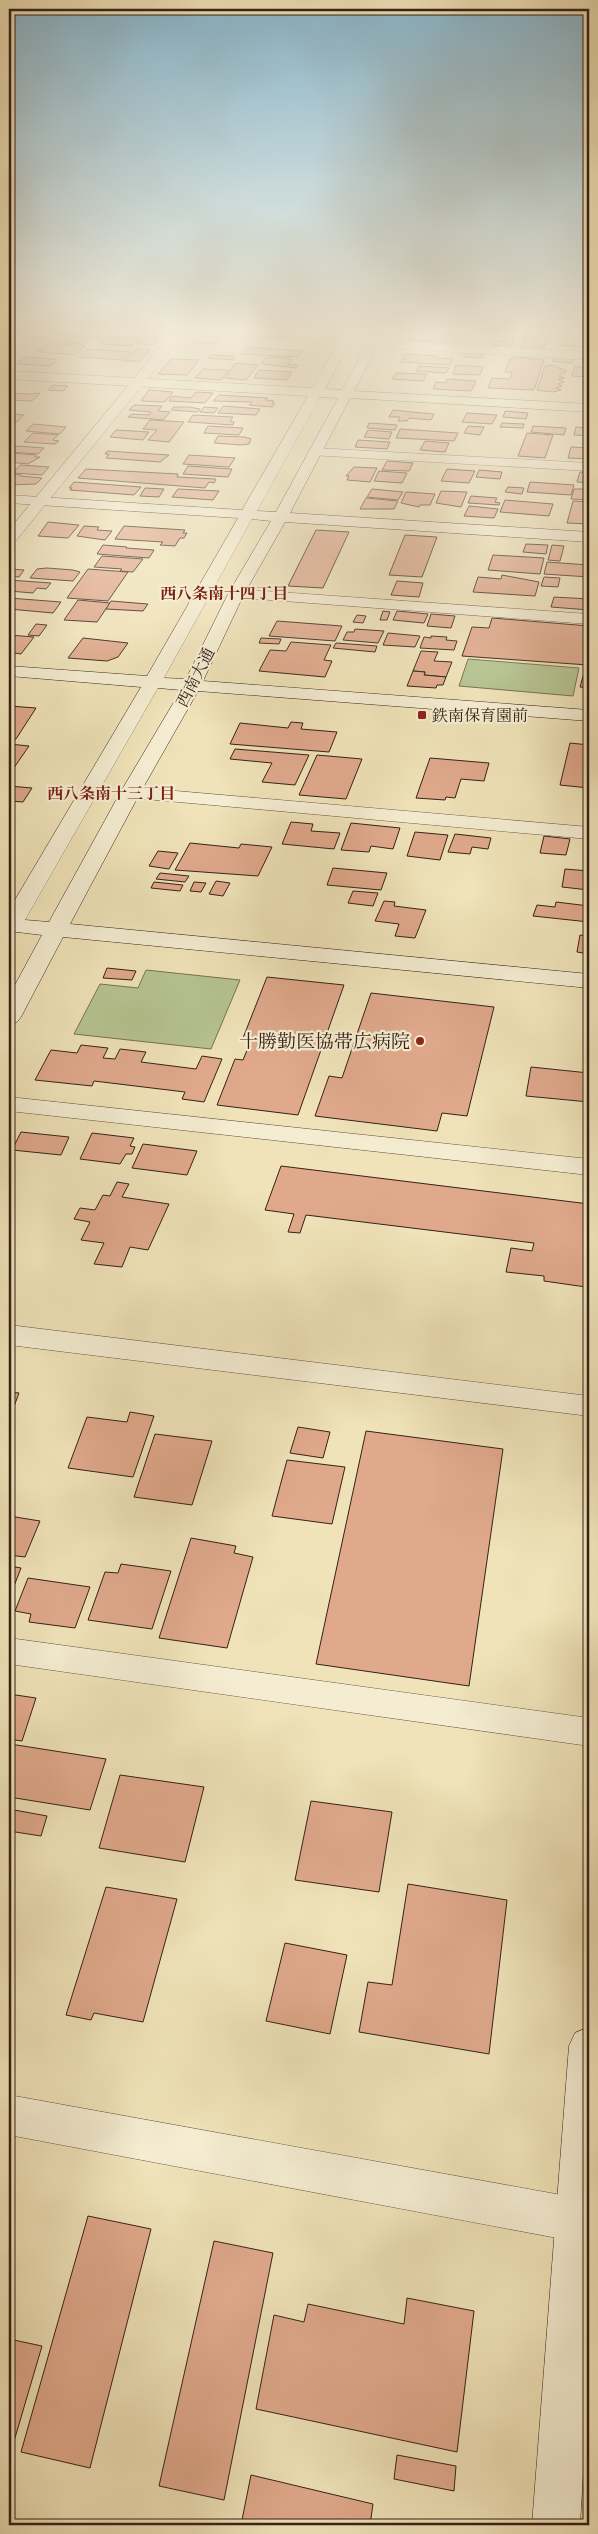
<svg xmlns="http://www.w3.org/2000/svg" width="598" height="2534" font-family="'IM FELL Great Primer','Noto Serif JP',serif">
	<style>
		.green { fill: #b6c492; stroke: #767255 }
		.building { fill: #e0a98c; stroke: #352118 }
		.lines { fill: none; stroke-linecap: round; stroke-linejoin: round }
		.street-casing { stroke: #645240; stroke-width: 1 }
		.secondary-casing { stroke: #352118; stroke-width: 1 }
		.street { fill: #f5edd2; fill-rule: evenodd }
		.secondary { fill: #f5edd2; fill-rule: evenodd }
		.poi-dot { fill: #8f2418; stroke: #f5edd2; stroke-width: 2 }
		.labels { text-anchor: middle; stroke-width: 4.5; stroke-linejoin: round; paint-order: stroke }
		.far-neighbourhood-label { font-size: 16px; font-weight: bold; fill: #7a1f14; stroke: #f5edd2 }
		.far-street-label { font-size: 16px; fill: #352118; stroke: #f5edd2 }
		.far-poi-label { font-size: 16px; fill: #352118; stroke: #f5edd2; text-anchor: start }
		.poi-label { font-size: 19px; fill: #352118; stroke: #f5edd2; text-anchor: end }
	</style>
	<rect width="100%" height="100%" fill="#f0e3b9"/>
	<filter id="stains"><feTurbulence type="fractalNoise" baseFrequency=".004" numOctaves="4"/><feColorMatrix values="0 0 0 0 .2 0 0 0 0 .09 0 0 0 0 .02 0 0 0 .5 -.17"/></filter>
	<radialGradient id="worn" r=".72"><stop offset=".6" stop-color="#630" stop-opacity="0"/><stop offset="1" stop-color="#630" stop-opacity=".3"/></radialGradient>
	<g class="green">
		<polygon points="468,659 579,668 573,696 459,686"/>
		<polygon points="146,970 240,980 211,1049 74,1034 100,984 138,988"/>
	</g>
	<g class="building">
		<polygon points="57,334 72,334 92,337 85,344 38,341 42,337 54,338"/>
		<polygon points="259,334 294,334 292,338 280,339 257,338"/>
		<polygon points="413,334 448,334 465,336 462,341 455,342 409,340"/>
		<polygon points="197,336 220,337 215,344 192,343"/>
		<polygon points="105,337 118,337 139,338 132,346 101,344"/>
		<polygon points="142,337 159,338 154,345 137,344"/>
		<polygon points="525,337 549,339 544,349 520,348"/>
		<polygon points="564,337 589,339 589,348 561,345"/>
		<polygon points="494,341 514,342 513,346 492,345"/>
		<polygon points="46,344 79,345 85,346 76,355 37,352"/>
		<polygon points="247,347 302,351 297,357 241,354"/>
		<polygon points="87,349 131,352 123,360 79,357"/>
		<polygon points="136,349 150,350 140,361 125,361"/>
		<polygon points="466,352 483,353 482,358 464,357"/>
		<polygon points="405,354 438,356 437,358 453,359 450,365 401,362"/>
		<polygon points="211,355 235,356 233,360 208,358"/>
		<polygon points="554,356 575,358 572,363 552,361"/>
		<polygon points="25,357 45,358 57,360 51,366 17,364"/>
		<polygon points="274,357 290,358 289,359 292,360 288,365 298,365 296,368 261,364 265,358"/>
		<polygon points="518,357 544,360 534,390 488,388 492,378 510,379 512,372 505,372 510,359"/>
		<polygon points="171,359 199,360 187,375 158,374"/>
		<polygon points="235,363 258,365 246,380 225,378"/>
		<polygon points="456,365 483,367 480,375 453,374"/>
		<polygon points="552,365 567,371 559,376 565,378 558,379 564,382 558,384 562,386 556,388 561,390 553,392 537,390 545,366"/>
		<polygon points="419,366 449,368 446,373 416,371"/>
		<polygon points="575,366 589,369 589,377 572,376"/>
		<polygon points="203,369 229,370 221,380 195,378"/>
		<polygon points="259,370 292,372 287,380 254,378"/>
		<polygon points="396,373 427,374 423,381 392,379"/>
		<polygon points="447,379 476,381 471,391 433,389 436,382 446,383"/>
		<polygon points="53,385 68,386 63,391 48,390"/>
		<polygon points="149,390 173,392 165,402 141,401"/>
		<polygon points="196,392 213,393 205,403 169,401 172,396 191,398"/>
		<polygon points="9,393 28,394 40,393 32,401 9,400"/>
		<polygon points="219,395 268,398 265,400 274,401 272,403 275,404 272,407 249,405 252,402 213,401"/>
		<polygon points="134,405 162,406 158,411 170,412 163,420 128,417 132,414 149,415 151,412 129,410"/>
		<polygon points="223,406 260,409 256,415 218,413"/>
		<polygon points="174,407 189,407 200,409 198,412 171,410"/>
		<polygon points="204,407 218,408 214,413 200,412"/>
		<polygon points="393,410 412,412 434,414 431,420 409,418 407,421 398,421 400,417 389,417"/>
		<polygon points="505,411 528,413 526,419 503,417"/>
		<polygon points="467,413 497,415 492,424 462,422"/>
		<polygon points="9,414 24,415 17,422 12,422 9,425"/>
		<polygon points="193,415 233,417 230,421 234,422 233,425 188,422"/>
		<polygon points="150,420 184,422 169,442 148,440 157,430 143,429"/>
		<polygon points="369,423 397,425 395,430 367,428"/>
		<polygon points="502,423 524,424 523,428 500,427"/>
		<polygon points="33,424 66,427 60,434 26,431"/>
		<polygon points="208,426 243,428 239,435 204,433"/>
		<polygon points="468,426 484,427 480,435 464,433"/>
		<polygon points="533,426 566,428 564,435 531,432"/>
		<polygon points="576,427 589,428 589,436 574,435"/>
		<polygon points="400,429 458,433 454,441 396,438"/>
		<polygon points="116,430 149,432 143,440 110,437"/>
		<polygon points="368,430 392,432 389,439 364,437"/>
		<polygon points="33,433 58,435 53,440 59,441 55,444 24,442"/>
		<polygon points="527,433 553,435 545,458 518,456"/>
		<polygon points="218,436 245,437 251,439 249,444 241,445 214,443"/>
		<polygon points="358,440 390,442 387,449 355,447"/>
		<polygon points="425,441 449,443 445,452 420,450"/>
		<polygon points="17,446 44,448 38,454 11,452"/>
		<polygon points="571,447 589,448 589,459 568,458"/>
		<polygon points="107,451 169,455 160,462 106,458 109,454 105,454"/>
		<polygon points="11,453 36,455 35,457 40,457 28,464 9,462"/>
		<polygon points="189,455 235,458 229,467 183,464"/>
		<polygon points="387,461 413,463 409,471 382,470"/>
		<polygon points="20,465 49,467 42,475 13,473"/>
		<polygon points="188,466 232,469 228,477 183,474"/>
		<polygon points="354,467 377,468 370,482 347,480 349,476 346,476"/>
		<polygon points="86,469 178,474 177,477 216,479 214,483 209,482 205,488 78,478"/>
		<polygon points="447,469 475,471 469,483 441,481"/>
		<polygon points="479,470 502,472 500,479 476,477"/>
		<polygon points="379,471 407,473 402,483 374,481"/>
		<polygon points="580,472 589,473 589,483 577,482"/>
		<polygon points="11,474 21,475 20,476 42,478 36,484 9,485 9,477"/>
		<polygon points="74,482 141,487 134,495 70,490 72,488 69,488"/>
		<polygon points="530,482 574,485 571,495 527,492"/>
		<polygon points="508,487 524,488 522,494 505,492"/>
		<polygon points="145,488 164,489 159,497 140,496"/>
		<polygon points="178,489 219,491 213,500 172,497"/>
		<polygon points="372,489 403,492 398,500 367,497"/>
		<polygon points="574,489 589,489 589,500 571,499"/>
		<polygon points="441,491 467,492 461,507 436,503"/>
		<polygon points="406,492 435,494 430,505 420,505 419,507 401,503"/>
		<polygon points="471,496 497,498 495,502 500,503 499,505 468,503"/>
		<polygon points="366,498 398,501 394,509 360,509"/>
		<polygon points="505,500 553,504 549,516 500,512"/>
		<polygon points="573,501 589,502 589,524 567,523"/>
		<polygon points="469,506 498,509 494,518 464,516"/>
		<polygon points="48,522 79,525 68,538 38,536"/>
		<polygon points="84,526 99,527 97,530 112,531 105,540 77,536"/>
		<polygon points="124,526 185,530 183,533 187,533 184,538 180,538 175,546 160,545 163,542 115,539"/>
		<polygon points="316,530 349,532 323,588 288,586"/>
		<polygon points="405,535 437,537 422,577 389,575"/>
		<polygon points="526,544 548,545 546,554 523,552"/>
		<polygon points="103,545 127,547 126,548 154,550 149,558 97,554"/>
		<polygon points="552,545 564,546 560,561 548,560"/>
		<polygon points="493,555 544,558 540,574 488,570"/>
		<polygon points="102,556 143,559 133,572 120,571 122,569 94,567"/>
		<polygon points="547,562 589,565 589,577 544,574"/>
		<polygon points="47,568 73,570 80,572 73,581 30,578 37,569"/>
		<polygon points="9,569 24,570 19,577 9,576"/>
		<polygon points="88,569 128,572 108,601 67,598"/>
		<polygon points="502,575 539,582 535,596 473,592 478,577 501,579"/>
		<polygon points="544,577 560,578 558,587 541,586"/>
		<polygon points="9,580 51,583 46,589 37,588 33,593 9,591"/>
		<polygon points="397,581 423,583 419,597 391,595"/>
		<polygon points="554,597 589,599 589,610 551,607"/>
		<polygon points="9,598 61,602 53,613 9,609"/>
		<polygon points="78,600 110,603 97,622 64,620"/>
		<polygon points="111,601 148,604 143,611 106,609"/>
		<polygon points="383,611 390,612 387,620 380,620"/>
		<polygon points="397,611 428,614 424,623 393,620"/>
		<polygon points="431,614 455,616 451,628 427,626"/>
		<polygon points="357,615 366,616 363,623 353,622"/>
		<polygon points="492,618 589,626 588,665 462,656 472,627 489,628"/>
		<polygon points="277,621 342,626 335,641 269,636"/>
		<polygon points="36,624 47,625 39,636 28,635"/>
		<polygon points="355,629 384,631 378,643 343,640 347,632 354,632"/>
		<polygon points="388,633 420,636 415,647 383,645"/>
		<polygon points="9,635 34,637 21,654 9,652"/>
		<polygon points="431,636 447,637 446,640 457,641 454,650 420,648 424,637 431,638"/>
		<polygon points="83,638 128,643 118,657 107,661 68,658"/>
		<polygon points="261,638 281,639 279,644 259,643"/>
		<polygon points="291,642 331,645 324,660 332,661 325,677 259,671 270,650 286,651"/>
		<polygon points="336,643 377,646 375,652 333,648"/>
		<polygon points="421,651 438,652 434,661 452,662 446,677 424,675 425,672 413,671"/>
		<polygon points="413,671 425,672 424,675 446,677 443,685 437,685 436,688 407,686"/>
		<polygon points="583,676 589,676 589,688 580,687"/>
		<polygon points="9,706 36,708 16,739 9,739"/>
		<polygon points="291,722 303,723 301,729 337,732 329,752 230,744 240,723 288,728"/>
		<polygon points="570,743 589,745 589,788 560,785"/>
		<polygon points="9,744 29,746 9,775"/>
		<polygon points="235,749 309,755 295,785 262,782 272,763 230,759"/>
		<polygon points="317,755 362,759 346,799 299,795"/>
		<polygon points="430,758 489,763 484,781 461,779 455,798 446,797 445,800 416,798"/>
		<polygon points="9,786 32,788 23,802 9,801"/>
		<polygon points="291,822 313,824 311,831 340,833 334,849 282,844"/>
		<polygon points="351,823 400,828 393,849 371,846 369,852 341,850"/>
		<polygon points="415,832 448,835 440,860 407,856"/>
		<polygon points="455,834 491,838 488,849 472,847 470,854 448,852"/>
		<polygon points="544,836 570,839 566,855 540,853"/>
		<polygon points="190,843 239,848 241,844 272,847 258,876 175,870"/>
		<polygon points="158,851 178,853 169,869 149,866"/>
		<polygon points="333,868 387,873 381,890 327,885"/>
		<polygon points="565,869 589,871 589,890 562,887"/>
		<polygon points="160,873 189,876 185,882 156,879"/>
		<polygon points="216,881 230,883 223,896 209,894"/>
		<polygon points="154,882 183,885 180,891 151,888"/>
		<polygon points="194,882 206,883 201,892 190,891"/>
		<polygon points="353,891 378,893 373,906 348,903"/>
		<polygon points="384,901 395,902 394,906 426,910 415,938 395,936 399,924 375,921"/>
		<polygon points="556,902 589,906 589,922 533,916 537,905 555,907"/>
		<polygon points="580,935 589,936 589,954 577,952"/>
		<polygon points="107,968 136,971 132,980 103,978"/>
		<polygon points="267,977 344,985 298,1115 217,1105 235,1059 243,1060 252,1038 243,1038"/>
		<polygon points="371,993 494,1007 467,1116 442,1113 437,1131 315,1116 329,1076 342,1078"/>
		<polygon points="81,1045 108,1048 103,1058 115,1059 120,1049 146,1052 141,1062 196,1069 202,1056 222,1059 204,1102 182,1099 185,1092 94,1081 92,1086 35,1080 51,1050 77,1053"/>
		<polygon points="531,1067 589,1073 589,1102 526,1096"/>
		<polygon points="21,1132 69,1137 61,1155 12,1150"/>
		<polygon points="92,1133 134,1138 130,1146 135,1147 132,1154 126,1154 120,1164 80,1159"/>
		<polygon points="143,1144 197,1151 187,1175 132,1168"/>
		<polygon points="281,1166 589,1204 589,1264 586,1287 544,1281 544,1276 506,1272 511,1248 532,1251 534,1243 306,1215 300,1233 288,1232 294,1214 265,1210"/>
		<polygon points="117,1182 129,1184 122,1197 169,1204 148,1250 130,1247 122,1267 94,1264 104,1243 81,1240 90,1222 74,1219 80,1208 95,1210 103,1195 110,1196"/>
		<polygon points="9,1392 19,1393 9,1420"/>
		<polygon points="130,1412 154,1416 133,1477 68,1468 87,1417 127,1422"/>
		<polygon points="298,1427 330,1432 323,1458 290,1453"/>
		<polygon points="366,1431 503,1449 469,1686 316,1664"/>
		<polygon points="155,1434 212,1441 192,1505 134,1497"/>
		<polygon points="287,1460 345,1467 332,1524 272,1516"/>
		<polygon points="9,1516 40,1521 25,1557 9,1555"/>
		<polygon points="191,1538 236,1546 234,1553 253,1557 227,1648 159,1638"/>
		<polygon points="121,1564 171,1571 152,1629 88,1620 105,1572 118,1573"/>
		<polygon points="9,1566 21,1568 9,1599"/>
		<polygon points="28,1578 90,1587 75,1628 29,1622 31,1614 15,1611"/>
		<polygon points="9,1694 36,1698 22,1741 9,1739"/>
		<polygon points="10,1744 106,1759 90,1810 9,1797"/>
		<polygon points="120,1775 204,1787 185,1862 99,1848"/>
		<polygon points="311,1801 392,1812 379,1892 295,1880"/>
		<polygon points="9,1809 47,1816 41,1836 9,1831"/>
		<polygon points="408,1884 507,1900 489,2054 359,2032 368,1982 392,1985"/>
		<polygon points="106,1887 177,1899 143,2022 94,2013 91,2020 66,2015"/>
		<polygon points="285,1943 347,1955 330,2034 266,2021"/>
		<polygon points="88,2216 151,2229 90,2468 21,2452"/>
		<polygon points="214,2241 273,2253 224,2500 159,2486"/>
		<polygon points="407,2298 474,2311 457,2452 256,2409 274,2315 304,2322 308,2304 404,2324"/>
		<polygon points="9,2339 42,2346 12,2448 9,2447"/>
		<polygon points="397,2455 456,2466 454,2491 394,2479"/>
		<polygon points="251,2475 373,2504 370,2525 241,2525"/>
	</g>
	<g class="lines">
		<g class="street-casing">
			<g id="street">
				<polygon points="9,334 16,334 9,340"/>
				<polygon points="171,334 184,334 14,543 9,545 9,530"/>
				<polygon points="373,340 589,352 589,360 369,347 367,344 369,341"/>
				<polygon points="315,448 589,463 589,471 310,455 308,452 310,449"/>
				<polygon points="236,589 589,614 589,624 230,597 228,594 230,591"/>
				<polygon points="130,787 589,827 589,839 123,797 120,793 123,789"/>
				<polygon points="9,1097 589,1159 589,1175 9,1111"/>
				<polygon points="9,1325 589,1396 589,1416 9,1345"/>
				<polygon points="9,1638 589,1718 589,1746 9,1664"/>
				<polygon points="9,2095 589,2200 589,2244 9,2135"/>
			</g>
		</g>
		<g class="secondary-casing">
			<g id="secondary">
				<path d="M343,334H355L325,389L342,390L372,334H384L354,391L589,404V412L350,398L290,513L589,532V542L285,522L244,594L203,681L589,710V721L198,691L140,793L70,924L589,974V988L63,937L21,1017L17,1022L9,1024V996L42,935L17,932L9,935V910L141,687L9,676V666L147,676L238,518L9,503V495L242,510L308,396L9,379V371L312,388ZM320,397L338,398L276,512L257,511ZM252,519L271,521L228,594L186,679L164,678ZM158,688L181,690L120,793L49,922L25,920Z"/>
				<polygon points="589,2027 589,2375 580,2525 532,2525 569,2046 575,2033"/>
			</g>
		</g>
		<use href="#street" class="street"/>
		<use href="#secondary" class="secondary"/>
	</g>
	<linearGradient id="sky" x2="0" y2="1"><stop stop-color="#89b8d0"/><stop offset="0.48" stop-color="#f8f2e0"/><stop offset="1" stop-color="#f8f2e0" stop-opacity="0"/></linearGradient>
	<rect width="598" height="689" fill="url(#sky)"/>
	<g class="poi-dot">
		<rect x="417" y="710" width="10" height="10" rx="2.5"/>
		<circle cx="420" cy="1041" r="5"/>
	</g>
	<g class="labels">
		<g class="far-neighbourhood-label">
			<text x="224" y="599">西八条南十四丁目</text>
			<text x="111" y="799">西八条南十三丁目</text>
		</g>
		<g class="far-street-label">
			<text transform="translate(195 677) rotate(-63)" y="6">西南大通</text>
		</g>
		<g class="far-poi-label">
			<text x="432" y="721">鉄南保育園前</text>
		</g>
		<g class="poi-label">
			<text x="410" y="1048">十勝勤医協帯広病院</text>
		</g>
	</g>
	<rect width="598" height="2534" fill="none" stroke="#f0e3b9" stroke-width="30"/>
	<rect x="10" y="10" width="578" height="2514" fill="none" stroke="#352118" stroke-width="2.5"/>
	<rect x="15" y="15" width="568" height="2504" fill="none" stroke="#352118"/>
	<rect width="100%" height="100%" filter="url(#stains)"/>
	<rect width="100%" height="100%" fill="url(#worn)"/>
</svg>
